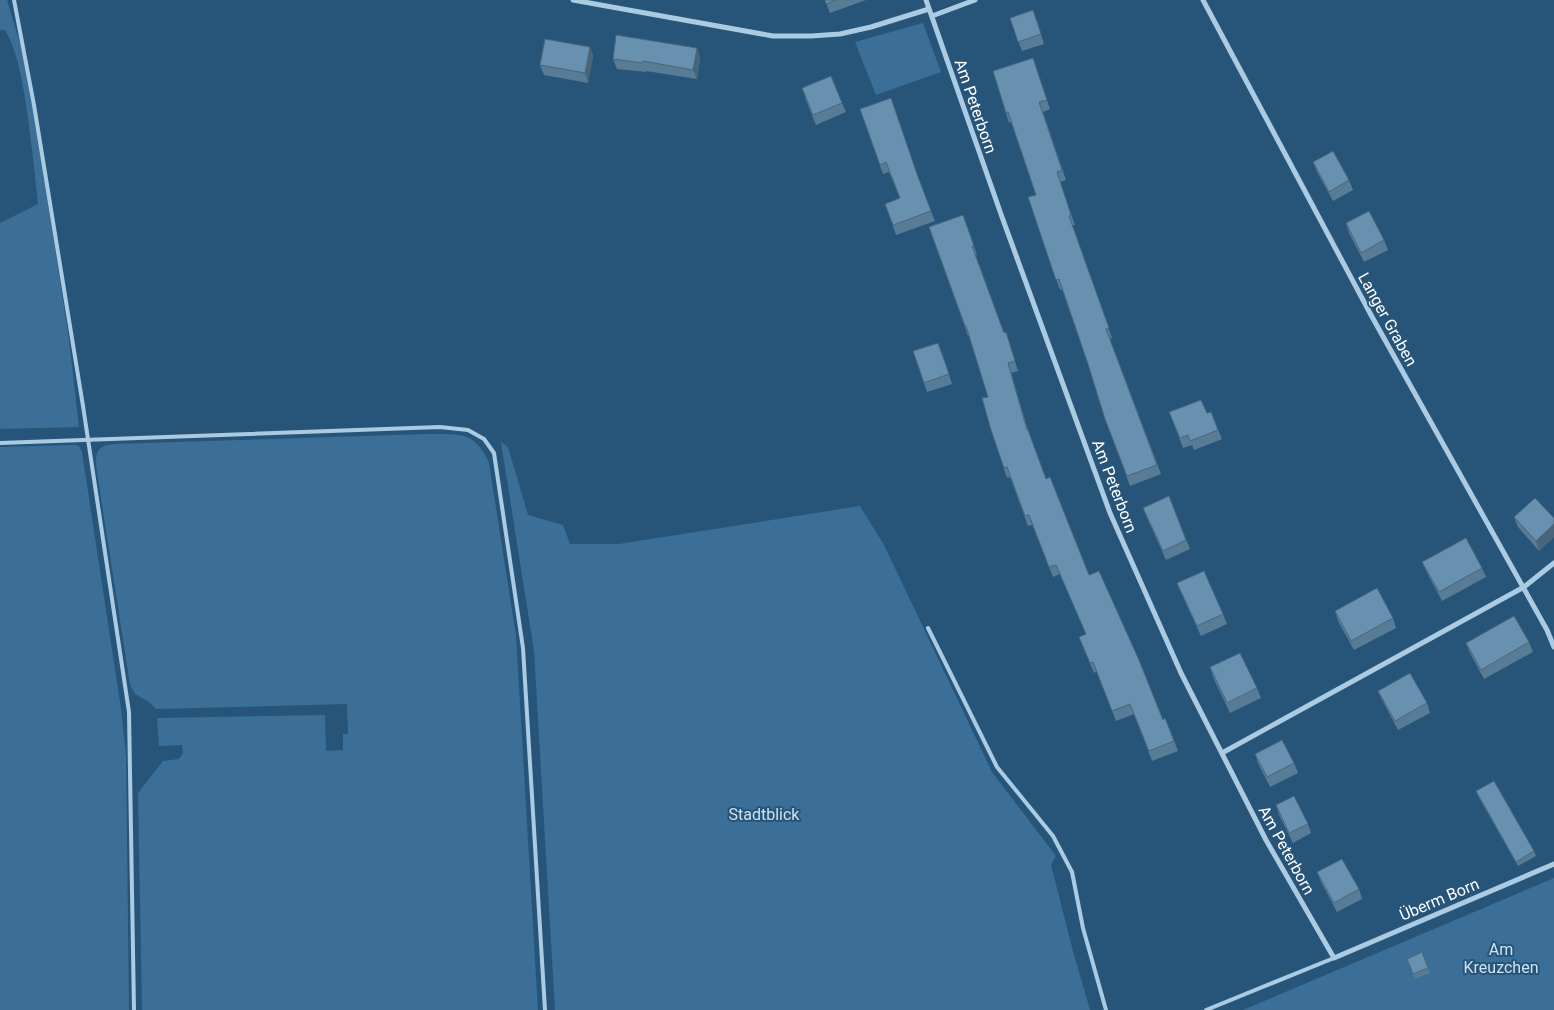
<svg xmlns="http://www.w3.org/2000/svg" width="1554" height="1010" font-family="Roboto,sans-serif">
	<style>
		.green { fill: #3b6f97 }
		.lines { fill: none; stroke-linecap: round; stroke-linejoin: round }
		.service { stroke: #abcbe3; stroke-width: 4 }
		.minor { stroke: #abcbe3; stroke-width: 5 }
		.wall { fill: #597c96 }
		.shaded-wall { fill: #49657a }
		.building { fill: #6890af; stroke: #49657a }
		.labels { text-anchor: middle; stroke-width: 4; stroke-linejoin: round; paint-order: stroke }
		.street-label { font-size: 16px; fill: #fff; stroke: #27557a }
		.park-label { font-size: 16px; fill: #cde3f3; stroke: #27557a }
	</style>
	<rect width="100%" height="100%" fill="#27557a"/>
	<g class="green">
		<path d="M0,0H7L21,47L32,98L69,340L79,427L0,429V223L38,204C34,166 30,129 24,92C20,71 16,49 5,30H0Z"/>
		<polygon points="923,23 941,72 876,95 855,42"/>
		<path d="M428,434C458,434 476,431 489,463L516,636L538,1010H142L138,793L163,761L179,759L183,753L182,745L159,746L157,718L325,715L326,751L343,750V734H348L347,704L156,709L149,702L135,694L130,685L97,472C95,455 95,445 115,444Z"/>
		<polygon points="501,442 508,447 528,515 563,525 570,544 619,544 860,506 884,545 992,772 1056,856 1051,865 1074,955 1090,1010 555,1010 534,651"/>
		<polygon points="75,445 79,446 82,452 121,709 126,755 129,1010 0,1010 0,447"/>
		<polygon points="1554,878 1554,1010 1243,1010"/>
	</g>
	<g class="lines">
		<g class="service">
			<polyline points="14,0 34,105 83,406 129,712 134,1010"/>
			<polyline points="0,443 440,427 468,430 484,439 494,453 523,648 545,1010"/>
			<polyline points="928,628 997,767 1053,836 1072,872 1083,928 1106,1010"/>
			<polyline points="1206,1010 1334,958"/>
		</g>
		<g class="minor">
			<polyline points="573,0 773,36 811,36 840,34 871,27 929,9"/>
			<polyline points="926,0 1002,217 1110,513 1181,673 1266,840 1334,958 1554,864"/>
			<polyline points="1203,0 1371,315 1547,630 1554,647"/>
			<polyline points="932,16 975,0"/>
			<polyline points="1222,753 1524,587 1554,563"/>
		</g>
	</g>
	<g class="wall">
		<polygon points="825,0 866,0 830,13"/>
		<polygon points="1010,18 1037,20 1044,44 1022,51"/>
		<polygon points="590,47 593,56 588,83 544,75 540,65"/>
		<polygon points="697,48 700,58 697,79 646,71 646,72 617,69 613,59"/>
		<polygon points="1033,58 1050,109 1043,112 1066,180 1060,182 1075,225 1072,225 1112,338 1110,339 1161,474 1130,486 1105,419 1088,364 1062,289 1060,290 1028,197 1036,195 1011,122 1009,123 1006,113"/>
		<polygon points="805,98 842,103 846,112 816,125"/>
		<polygon points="860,109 918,178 935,221 896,235 885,204 900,198 889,172 883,174"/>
		<polygon points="1313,162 1349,180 1353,190 1333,201 1317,172"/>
		<polygon points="963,215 977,255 976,256 1004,333 1009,342 1018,371 1011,373 1028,430 1046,479 1089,575 1163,720 1165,718 1178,751 1152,761 1134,714 1116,721 1097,671 1094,673 1079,637 1086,634 1060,574 1053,577 1032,525 1028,526 1010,477 1007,478 991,430 988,397 969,336 968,336 929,227"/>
		<polygon points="1346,223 1384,240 1388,250 1364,262 1349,233"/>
		<polygon points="942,352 952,384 927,392 924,383"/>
		<polygon points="1211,412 1222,439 1194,450 1192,445 1183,448 1173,422"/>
		<polygon points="1169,496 1190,549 1166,560 1147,518 1143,508"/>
		<polygon points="1514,517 1554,518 1554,537 1539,551 1518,527"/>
		<polygon points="1422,562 1482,568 1486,577 1442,601 1426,571"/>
		<polygon points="1177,583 1223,614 1227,624 1201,636 1181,593"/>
		<polygon points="1335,611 1393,618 1396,628 1354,650 1338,621"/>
		<polygon points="1529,642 1533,652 1484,679 1470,653 1466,643"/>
		<polygon points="1210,667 1257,688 1261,698 1230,713 1213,677"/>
		<polygon points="1378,691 1427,703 1430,713 1398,730 1382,700"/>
		<polygon points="1255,754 1294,763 1298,773 1270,787 1258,763"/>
		<polygon points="1476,791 1534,851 1536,856 1518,866 1478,796"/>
		<polygon points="1276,805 1308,824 1311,833 1293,843 1279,815"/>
		<polygon points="1317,872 1359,889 1362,899 1337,912 1321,882"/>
		<polygon points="1422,952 1430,973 1415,979 1407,959"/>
	</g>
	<g class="shaded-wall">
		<polygon points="590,47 593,56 588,83 585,73"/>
		<polygon points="697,48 700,58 697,79 693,70"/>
		<polygon points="1554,524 1554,537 1539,551 1536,541"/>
	</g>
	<g class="building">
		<polygon points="825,0 836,0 826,4"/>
		<polygon points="1033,10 1041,34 1018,42 1010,18"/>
		<polygon points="616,35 697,48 693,70 643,61 643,63 613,59"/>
		<polygon points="545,39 590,47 585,73 540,65"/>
		<polygon points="1033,58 1047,100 1039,102 1062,170 1057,172 1071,215 1069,216 1109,328 1106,329 1157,465 1127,476 1105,419 1088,364 1059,279 1056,280 1028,197 1036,195 1008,112 1006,113 993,71"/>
		<polygon points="831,76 842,103 813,115 802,88"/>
		<polygon points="891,98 917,174 931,211 893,225 885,204 900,198 886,162 880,165 860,109"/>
		<polygon points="1333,151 1349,180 1329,192 1313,162"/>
		<polygon points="1369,211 1384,240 1361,253 1346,223"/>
		<polygon points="963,215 974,246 972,246 1004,333 1006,332 1015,361 1008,363 1027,430 1028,430 1046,479 1050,477 1089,575 1099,571 1139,660 1163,720 1165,718 1174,741 1149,751 1130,704 1112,711 1093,662 1090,663 1079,637 1086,634 1056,565 1049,567 1029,515 1025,516 1007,467 1004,468 991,430 982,398 988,397 966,326 965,326 929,227"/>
		<polygon points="938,343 949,374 924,383 913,351"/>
		<polygon points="1201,400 1207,413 1211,412 1218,430 1190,441 1188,435 1180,438 1169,412"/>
		<polygon points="1169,496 1186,540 1163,551 1143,508"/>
		<polygon points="1535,498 1554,518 1554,524 1536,541 1514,517"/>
		<polygon points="1466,538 1482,568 1439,592 1422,562"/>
		<polygon points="1204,571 1223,614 1197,626 1177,583"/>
		<polygon points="1377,588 1393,618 1351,641 1335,611"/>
		<polygon points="1514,616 1529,642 1481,670 1466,643"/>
		<polygon points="1240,653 1257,688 1227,703 1210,667"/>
		<polygon points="1410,673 1427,703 1395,721 1378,691"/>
		<polygon points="1282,740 1294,763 1267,777 1255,754"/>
		<polygon points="1494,781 1534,851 1516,862 1476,791"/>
		<polygon points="1294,796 1308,824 1289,833 1276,805"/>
		<polygon points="1342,859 1359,889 1334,903 1317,872"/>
		<polygon points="1422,952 1428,968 1413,974 1407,959"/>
	</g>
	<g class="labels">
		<g class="street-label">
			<text transform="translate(976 106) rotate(71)" y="6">Am Peterborn</text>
			<text transform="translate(1388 319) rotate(61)" y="6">Langer Graben</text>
			<text transform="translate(1115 486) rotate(69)" y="6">Am Peterborn</text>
			<text transform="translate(1287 850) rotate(61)" y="6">Am Peterborn</text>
			<text transform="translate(1439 899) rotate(-23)" y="6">Überm Born</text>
		</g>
		<g class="park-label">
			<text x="764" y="820">Stadtblick</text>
			<text x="1501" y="955">Am<tspan x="1501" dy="18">Kreuzchen</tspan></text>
		</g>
	</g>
</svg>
